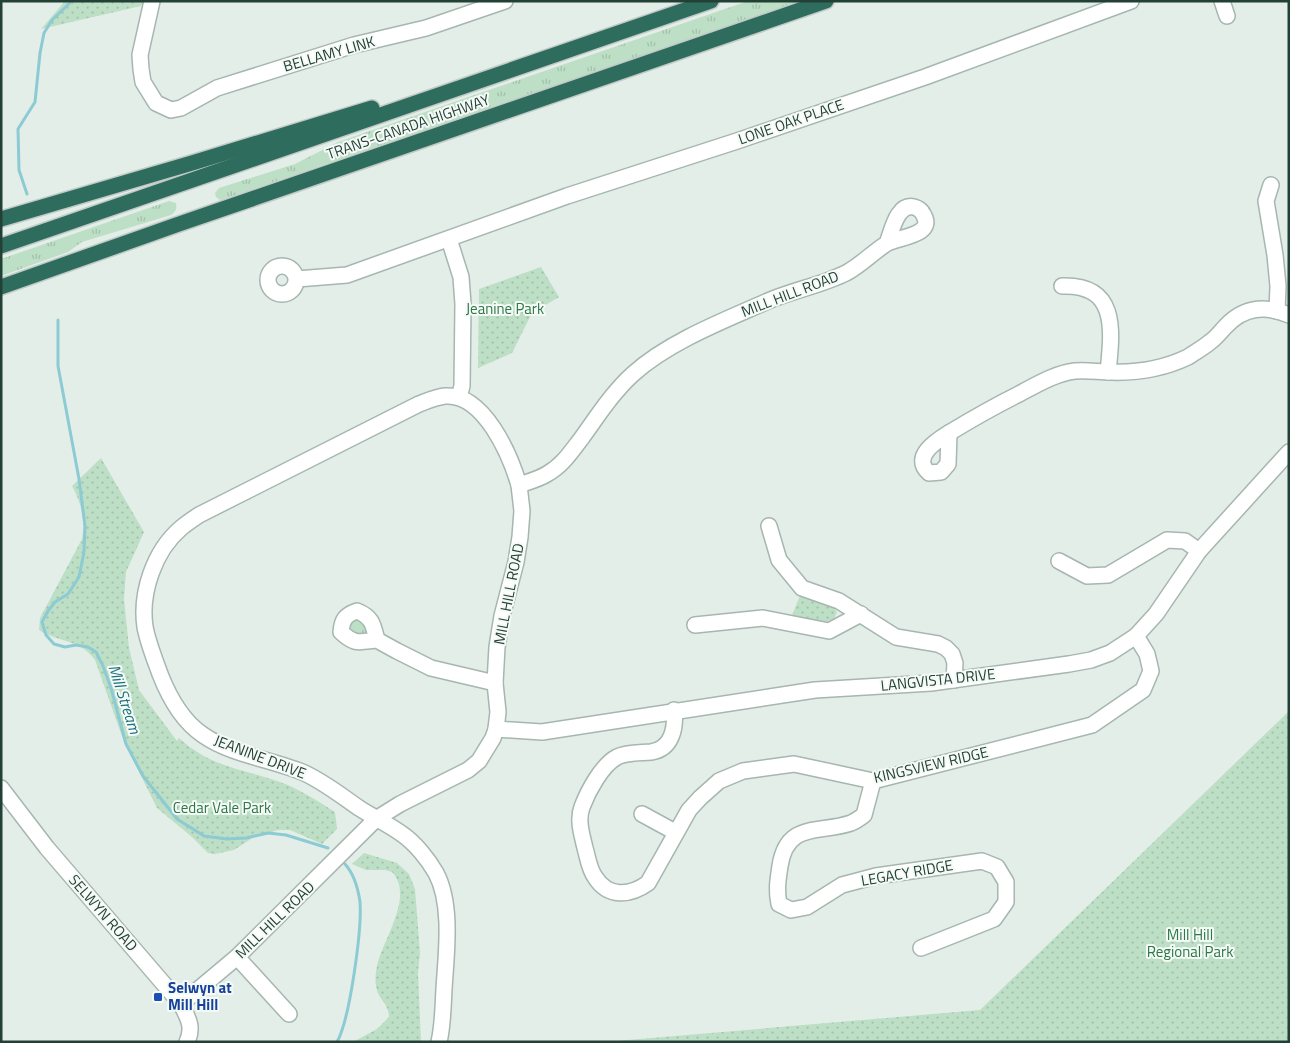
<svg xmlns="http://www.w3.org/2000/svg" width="1290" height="1043" font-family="'Titillium Web',sans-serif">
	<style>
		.grass { fill: url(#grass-tufts) }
		.park { fill: url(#park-dots) }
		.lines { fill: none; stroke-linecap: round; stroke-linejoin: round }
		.stream { stroke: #8ccbd3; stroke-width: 3 }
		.minor-casing { stroke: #a6b6b0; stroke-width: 18 }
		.highway-casing { stroke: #c1cac7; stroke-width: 18 }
		.minor { stroke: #fff; stroke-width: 15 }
		.highway { stroke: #2e6d5d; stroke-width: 15 }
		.transit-dot { fill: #1a4fb4; stroke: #f5faf7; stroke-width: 2 }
		.labels { text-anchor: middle; stroke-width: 4; stroke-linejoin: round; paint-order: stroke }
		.street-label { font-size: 15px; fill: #234037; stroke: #f5faf7 }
		.park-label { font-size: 15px; fill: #2c7846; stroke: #f5faf7 }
		.transit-label { font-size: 15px; font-weight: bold; fill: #164399; stroke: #f5faf7; text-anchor: start }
		.water-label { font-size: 16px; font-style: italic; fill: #1b727e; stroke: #f5faf7 }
	</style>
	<defs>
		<pattern id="grass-tufts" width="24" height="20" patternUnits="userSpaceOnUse" patternTransform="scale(1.25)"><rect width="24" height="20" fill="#bddfc5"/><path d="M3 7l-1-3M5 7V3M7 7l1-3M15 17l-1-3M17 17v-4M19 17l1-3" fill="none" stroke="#a2c0aa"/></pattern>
		<pattern id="park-dots" width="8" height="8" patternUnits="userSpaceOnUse" patternTransform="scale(1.25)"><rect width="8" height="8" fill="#bddfc5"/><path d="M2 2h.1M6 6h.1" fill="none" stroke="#a2c0aa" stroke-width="1.8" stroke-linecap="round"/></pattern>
	</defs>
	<rect width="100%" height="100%" fill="#e4eee9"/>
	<g class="grass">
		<polygon points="748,1 799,1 230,197 220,200 216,197 215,193 219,188 295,164 338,142"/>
		<path d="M169,201L176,203C177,209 176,212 171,215L82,242L68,252L1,276V259Z"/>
		<polygon points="356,618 363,622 369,632 368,635 357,634 350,630 349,623"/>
	</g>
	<g class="park">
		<polygon points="65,1 143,1 141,6 41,29"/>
		<polygon points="541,267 559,297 532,313 512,353 478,368 479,289"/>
		<path d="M101,458L144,532L126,572L124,599L129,648L139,690L177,741L179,738C211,767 239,768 277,781C298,788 316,800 335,812L337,829L322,844L290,830H278L254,837L234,850L215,854L208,853L192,837L157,808L124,742L95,660C80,639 60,643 39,630L40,618L82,539C86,521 81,502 72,486Z"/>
		<polygon points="801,593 833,606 837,612 834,619 821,623 791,618"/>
		<polygon points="1289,711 1289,1042 604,1042 980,1010"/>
		<path d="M364,853L397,863L409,874L415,889L420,953L418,973L421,1042H353L377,1029L389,1017C389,1008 384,1003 380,997C374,987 375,976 377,966C382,941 415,896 392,872L385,870H366L352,864Z"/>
	</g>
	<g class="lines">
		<g class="stream">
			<polyline points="27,194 19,170 18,129 35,102 40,53 44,33 52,20 72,1"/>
			<polyline points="58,320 58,366 79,479 85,526 84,552 79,577 68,594 55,602 48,611 42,622 46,635 54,644 65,647 76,645 88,647 96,652 103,666 111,688 126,744 143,776 177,819 204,836 227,839 246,838 268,833 286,835 328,848"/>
			<path d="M337,1042C350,1019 362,929 360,902C358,888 354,874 345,864"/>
		</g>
		<g class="minor-casing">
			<g id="minor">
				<polyline points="152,1 140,55 141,69 143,82 156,103 171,110 181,108 217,88 354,45 426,28 505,1"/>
				<polyline points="1222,1 1227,16"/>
				<polyline points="1271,185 1266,201 1275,255 1278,286 1277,311"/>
				<polyline points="449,239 461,277 463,304 462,386 459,397"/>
				<circle cx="282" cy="280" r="14"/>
				<polyline points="297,279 347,275 567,196 737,141 925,77 1131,1"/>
				<path d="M1062,286C1119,284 1112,332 1108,372"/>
				<path d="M949,433C972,419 995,406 1019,394C1036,385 1056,373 1075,371C1087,370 1099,372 1110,372C1137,373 1163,369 1188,357C1195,352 1203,348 1210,342C1216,338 1221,331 1226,326C1244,307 1265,305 1289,315"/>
				<path d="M949,433L948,464L941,472L929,473C911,457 936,441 949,433Z"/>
				<polyline points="769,526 779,560 802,588 839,601 896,637 938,644 946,648 952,654 955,663 954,680"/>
				<polyline points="1059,561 1087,576 1108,575 1167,540 1185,541 1199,551"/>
				<polyline points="695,625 763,618 829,631 861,614"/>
				<path d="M377,640C358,642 355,645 341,632C342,620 345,615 357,611C372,617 373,624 377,640L397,651L431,668L495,683"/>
				<path d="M674,710C676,728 672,749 651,752C640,753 627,752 617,757C602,765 588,791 582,807C577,820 582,835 585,848C588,858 589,869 595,877C608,898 630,896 648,883L689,810L700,798L719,781L743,771L794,764L873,781L1092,725L1143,690L1151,671L1147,654L1136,636"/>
				<polyline points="496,729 542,732 815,690 931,683 1069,664 1091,660 1110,653 1136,636 1156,614 1199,551 1289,452"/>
				<path d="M873,781L864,815C860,818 856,821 851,823C819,834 787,821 780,866C778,880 776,889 779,904L791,910L807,907L842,885L876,876L982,861L997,867L1006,882V902L994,919L921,948"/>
				<path d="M1,788L47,848L181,1004C188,1018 194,1027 187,1042"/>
				<polyline points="642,814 675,832"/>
				<polyline points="237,957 289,1014"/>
				<path d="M181,1004L237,957L376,819L400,804L468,770L479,761L493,738L496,729L498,712L495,683L497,647L502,616L516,562L520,537L522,511L519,485C528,482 539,479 547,474C562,466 571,452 581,439C597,417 612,393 633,374C668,342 725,320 768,301C794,290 822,285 846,273C861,265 872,253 886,244C896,237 937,236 923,214C922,211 918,208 914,207C897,203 892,231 887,243"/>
				<path d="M439,1042C443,1025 443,1006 444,989C446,955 453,905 436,873C428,859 415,843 402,834C388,824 373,817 359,808C340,795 323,781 302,772C270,759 232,755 203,735C182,721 169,697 160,674C155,660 148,643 145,627C140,593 154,551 181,528C187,523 193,519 199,515L419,404C427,401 436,397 445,396C484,393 510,455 519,485"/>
			</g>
		</g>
		<g class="highway-casing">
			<g id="highway">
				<polyline points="1,219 192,163 372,108"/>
				<polyline points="1,246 711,1"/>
				<polyline points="1,287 179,224 826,1"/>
			</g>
		</g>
		<use href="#minor" class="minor"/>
		<use href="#highway" class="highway"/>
	</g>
	<rect class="transit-dot" x="153" y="992" width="10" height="10" rx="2.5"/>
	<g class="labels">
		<g class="street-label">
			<text transform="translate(329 54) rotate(-16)" y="5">BELLAMY LINK</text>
			<text transform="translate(791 122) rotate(-19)" y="5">LONE OAK PLACE</text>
			<text transform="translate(408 127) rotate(-19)" y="5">TRANS-CANADA HIGHWAY</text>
			<text transform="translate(790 294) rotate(-21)" y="5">MILL HILL ROAD</text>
			<text transform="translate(509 594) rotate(-79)" y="5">MILL HILL ROAD</text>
			<text transform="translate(938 680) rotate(-6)" y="5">LANGVISTA DRIVE</text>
			<text transform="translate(260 757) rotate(21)" y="5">JEANINE DRIVE</text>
			<text transform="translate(931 765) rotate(-13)" y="5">KINGSVIEW RIDGE</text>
			<text transform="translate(907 873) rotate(-10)" y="5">LEGACY RIDGE</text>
			<text transform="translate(103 913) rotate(49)" y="5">SELWYN ROAD</text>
			<text transform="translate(275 920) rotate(-44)" y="5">MILL HILL ROAD</text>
		</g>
		<g class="park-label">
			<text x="505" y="314">Jeanine Park</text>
			<text x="222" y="813">Cedar Vale Park</text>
			<text x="1190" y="940">Mill Hill<tspan x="1190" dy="17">Regional Park</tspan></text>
		</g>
		<g class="transit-label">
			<text x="168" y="993">Selwyn at<tspan x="168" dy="17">Mill Hill</tspan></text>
		</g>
		<g class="water-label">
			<text transform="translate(125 699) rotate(72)" y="6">Mill Stream</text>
		</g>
	</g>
	<rect width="1290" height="1043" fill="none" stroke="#234037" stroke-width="5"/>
</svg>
